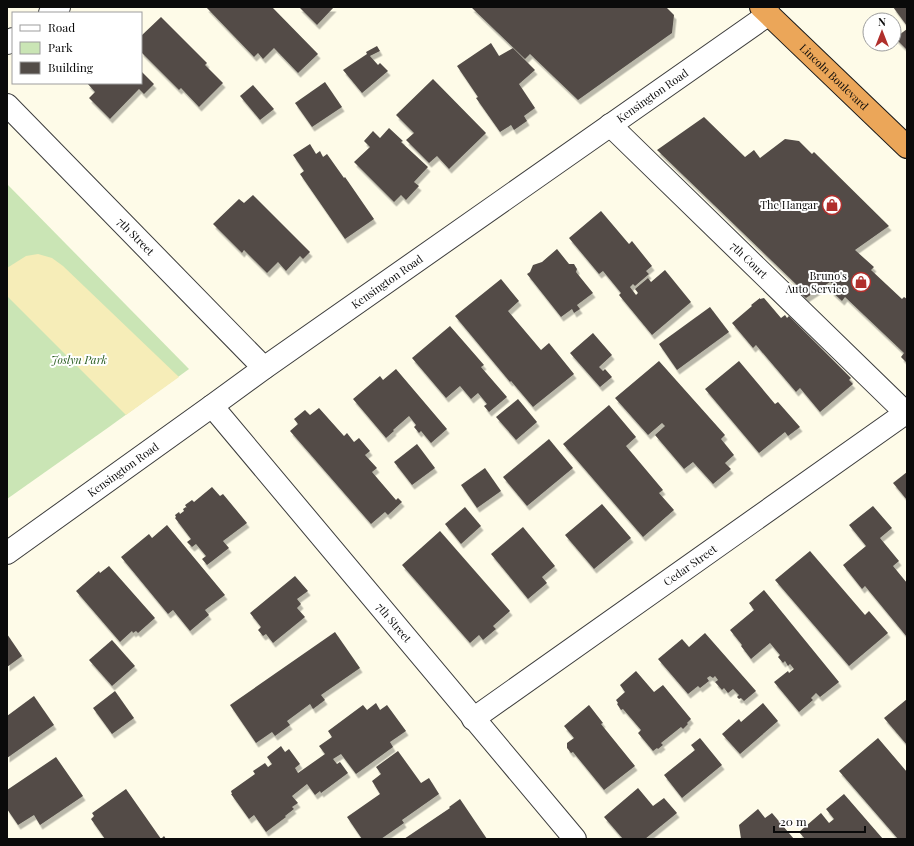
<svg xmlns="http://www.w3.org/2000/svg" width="914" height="846" font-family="'Playfair Display',serif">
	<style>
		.green { fill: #cae5b5 }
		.sand { fill: #f6edb8 }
		.building { fill: #524c47; filter: url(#shadow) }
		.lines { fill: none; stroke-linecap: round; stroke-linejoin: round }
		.minor-casing { stroke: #3d3d3d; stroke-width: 24 }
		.highway-casing { stroke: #1b1b1b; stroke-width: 24 }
		.minor { stroke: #fff; stroke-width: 22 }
		.highway { stroke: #eba659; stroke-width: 22 }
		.labels { text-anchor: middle; stroke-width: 4; stroke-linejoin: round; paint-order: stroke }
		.street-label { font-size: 11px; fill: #0a0a0a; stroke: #fff }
		.poi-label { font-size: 11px; fill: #0a0a0a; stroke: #fff; text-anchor: end }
		.park-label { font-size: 11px; font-style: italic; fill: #285c20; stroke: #fff }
	</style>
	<defs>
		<filter id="shadow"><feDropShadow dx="2.5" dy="4.5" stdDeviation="0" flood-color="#0004"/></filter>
	</defs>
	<rect width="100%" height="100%" fill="#fefbe8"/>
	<polygon class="green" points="7,184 189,369 109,427 7,499"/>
	<polygon class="sand" points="38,254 52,258 63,266 179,377 126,415 7,296 7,268 26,256"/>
	<g class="building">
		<polygon points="206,7 272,7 318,54 298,73 274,48 263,59 258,53 254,57"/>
		<polygon points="299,7 334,7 317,25"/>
		<polygon points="471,7 666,7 674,15 672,33 578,100 530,54 525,59"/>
		<polygon points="893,7 907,7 907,26"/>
		<polygon points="161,17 207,63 205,65 223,83 199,107 181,88 179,90 141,52 141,36"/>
		<polygon points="907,29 907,50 895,38"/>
		<polygon points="491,43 499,56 513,48 535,70 519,84 535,108 524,116 527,121 514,130 511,125 500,132 476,98 478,97 457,66"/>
		<polygon points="377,46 380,51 370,56 378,65 380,63 388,71 362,93 343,70 367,54 366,52"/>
		<polygon points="141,71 154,84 144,94 139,89 110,119 89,98 95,92 87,83 141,83"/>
		<polygon points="433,79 486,133 449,169 437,156 429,163 406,140 414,133 396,115"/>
		<polygon points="325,82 342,107 312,127 295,103"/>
		<polygon points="253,85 274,109 260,120 240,96"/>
		<polygon points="704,117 745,157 754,150 760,158 785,139 799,141 812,154 814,152 889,226 855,250 874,267 871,270 902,299 904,297 907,299 907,363 901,357 904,353 845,297 842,301 831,291 836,287 830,282 806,298 798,291 801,289 657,150"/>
		<polygon points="389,128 403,141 401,142 428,167 414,182 419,186 406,200 401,195 394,202 354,162 370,147 364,141 373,131 380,138"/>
		<polygon points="310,144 316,154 320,151 323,157 327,154 344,178 345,177 374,219 345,239 300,174 304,171 293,155"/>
		<polygon points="253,195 310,252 303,259 300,256 286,271 278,262 267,273 244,250 242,253 213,224 239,199 244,203"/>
		<polygon points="601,211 629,244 632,241 652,266 646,271 649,274 635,286 633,284 630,287 636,295 638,293 635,289 648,278 651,282 665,270 691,302 652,335 619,295 621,293 603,271 599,274 569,238"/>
		<polygon points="557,249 569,264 574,264 577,269 576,272 593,293 577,305 580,309 574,313 572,309 561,317 527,274 530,272 533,265 542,262"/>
		<polygon points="501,279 519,301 508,311 541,350 549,343 574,374 533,407 511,381 510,382 455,316"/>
		<polygon points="760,298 760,299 764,298 781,318 785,315 787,318 789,316 851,378 849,380 853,384 820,412 800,388 796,392 756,345 753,348 732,323 752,306 751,305"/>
		<polygon points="710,307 729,332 677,370 659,344"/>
		<polygon points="450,326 484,365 481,367 507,397 489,412 484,406 487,404 478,393 471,399 460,386 446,398 412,358"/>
		<polygon points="593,333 612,355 599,367 603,371 605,369 612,377 600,387 570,353"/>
		<polygon points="659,361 725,435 721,439 734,455 725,463 731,469 713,484 693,462 684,469 655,435 665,426 662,423 648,435 615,398"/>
		<polygon points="739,361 775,404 778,402 800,427 788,436 785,432 759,453 705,389"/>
		<polygon points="396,369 447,429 431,443 421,431 419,433 414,427 416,425 409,416 393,430 394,431 386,438 353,399 380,376 383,380"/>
		<polygon points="518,399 537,422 516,440 496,417"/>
		<polygon points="609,405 636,437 626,446 663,490 659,493 674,510 643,537 563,444"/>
		<polygon points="319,408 344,436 347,433 354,442 359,438 370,451 365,455 377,468 372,472 396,500 398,498 402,502 388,515 385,512 371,524 290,431 298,424 294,419 305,410 310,415"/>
		<polygon points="549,439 573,468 527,506 503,477"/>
		<polygon points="417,444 435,468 412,485 394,462"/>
		<polygon points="485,468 501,491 477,508 461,485"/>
		<polygon points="907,472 907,500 893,483"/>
		<polygon points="212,487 220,496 223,494 247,523 223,541 229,548 207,565 202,559 206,556 196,544 192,547 187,542 191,539 175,518 176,517 175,515 179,512 180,514 184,511 183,509 186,507 187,508 185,505 192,500 194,502"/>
		<polygon points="602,504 631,538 594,569 565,535"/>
		<polygon points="873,506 892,528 880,538 899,561 893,566 907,583 907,637 865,586 862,589 843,565 866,546 849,525"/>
		<polygon points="465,507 481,526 461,544 445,524"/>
		<polygon points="167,525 225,595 205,610 209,615 190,631 173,610 168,614 121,557 149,534 152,538"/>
		<polygon points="523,527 555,566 542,577 547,583 528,599 491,554"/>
		<polygon points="440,531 510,611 493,626 496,629 483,640 479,635 470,643 402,565"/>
		<polygon points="810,551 865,615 869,611 888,633 849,666 775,580"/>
		<polygon points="109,566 155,618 138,633 136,631 133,633 132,631 120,642 76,591 99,571 100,573"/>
		<polygon points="295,576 308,591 297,599 301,604 297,608 305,617 273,643 266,634 263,636 258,630 261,627 250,613"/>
		<polygon points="764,590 839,682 820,697 816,693 811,698 813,700 799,712 774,682 788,671 789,673 794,669 790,664 788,666 785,661 783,663 778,657 780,655 770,643 751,659 741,646 742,645 730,630 754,610 749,603"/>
		<polygon points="335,632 360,668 321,695 325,700 313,709 310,704 287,721 290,725 275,736 272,732 256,743 230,705"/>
		<polygon points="705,633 756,691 744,701 741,698 739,699 737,697 739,695 733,689 728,693 724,688 722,690 715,682 718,680 715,676 713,678 710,676 707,678 709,681 700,688 698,686 688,694 658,659 682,639 689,647"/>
		<polygon points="7,634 22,656 7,667"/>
		<polygon points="112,640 135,666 112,686 89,660"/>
		<polygon points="636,671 654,692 663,685 691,719 687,723 688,724 683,729 681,727 661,743 663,745 658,749 657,748 653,751 638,733 641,730 623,709 621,710 617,704 618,703 616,700 625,692 620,685"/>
		<polygon points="115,691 134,718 112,734 93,708"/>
		<polygon points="34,696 54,725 7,758 7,716"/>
		<polygon points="907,699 907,745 884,718"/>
		<polygon points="376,703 380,710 387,705 406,731 390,742 393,747 356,774 341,754 333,759 337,764 340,762 348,773 321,793 320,791 315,795 307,784 292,796 298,803 292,807 294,809 285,816 286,817 266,832 254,815 249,819 231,794 232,794 231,791 255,774 253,771 265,763 268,767 272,764 267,757 281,746 285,752 289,749 300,764 295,768 298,773 325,754 319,746 332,737 328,731 363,705 367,710"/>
		<polygon points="763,703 778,721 740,754 722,734 739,719 741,722"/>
		<polygon points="589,705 603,723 601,724 635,766 604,790 573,752 571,753 567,748 567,743 574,738 564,726"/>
		<polygon points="700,738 722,765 682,798 664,775 695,750 691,745"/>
		<polygon points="878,738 907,772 907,774 906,775 907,777 907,839 898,839 839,771"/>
		<polygon points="398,751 421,783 429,778 439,794 402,820 404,823 381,839 362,839 347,817 380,794 372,781 381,774 376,767"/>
		<polygon points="56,757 83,796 40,825 34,815 18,825 7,809 7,790"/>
		<polygon points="638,788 653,806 664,798 677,813 645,839 623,839 604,817"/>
		<polygon points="126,789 161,839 164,836 166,839 105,839 91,819 94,816 92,813"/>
		<polygon points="844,794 883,839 805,839 799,832 821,813 829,823 834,819 826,809"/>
		<polygon points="460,799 487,839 404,839 450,808 449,807"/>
		<polygon points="758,809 765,818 772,813 794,839 741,839 739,825"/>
	</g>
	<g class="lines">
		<g class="minor-casing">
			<g id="minor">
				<polyline points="50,13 59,7"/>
				<polyline points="7,43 13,39"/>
				<path id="s1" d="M7,105L264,368"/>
				<path id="s2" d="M610,125L907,414"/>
				<path id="s3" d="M212,406L575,839"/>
				<path id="s4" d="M7,553L212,406L264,368L769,14"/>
				<path id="s5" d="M473,719L907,412"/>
			</g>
		</g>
		<g class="highway-casing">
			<g id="highway">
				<path id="s6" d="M761,7L907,147"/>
			</g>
		</g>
		<use href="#minor" class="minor"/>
		<use href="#highway" class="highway"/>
	</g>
	<defs>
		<g id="shop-ring" transform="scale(1)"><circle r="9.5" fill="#fff" stroke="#b02f2c" stroke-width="1.5"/><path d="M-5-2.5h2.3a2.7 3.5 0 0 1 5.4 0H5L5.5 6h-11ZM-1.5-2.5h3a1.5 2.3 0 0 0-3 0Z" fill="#b02f2c"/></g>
	</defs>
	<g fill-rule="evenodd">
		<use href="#shop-ring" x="832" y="205"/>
		<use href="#shop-ring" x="861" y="282"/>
	</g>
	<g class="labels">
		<g class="street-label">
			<text dy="4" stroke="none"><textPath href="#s6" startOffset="101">Lincoln Boulevard</textPath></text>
			<text dy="4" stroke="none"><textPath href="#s4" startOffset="791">Kensington Road</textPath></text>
			<text dy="4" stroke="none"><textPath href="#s1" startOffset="184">7th Street</textPath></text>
			<text dy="4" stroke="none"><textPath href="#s2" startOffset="194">7th Court</textPath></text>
			<text dy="4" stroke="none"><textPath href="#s4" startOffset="467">Kensington Road</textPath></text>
			<text dy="4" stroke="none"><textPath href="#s4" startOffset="143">Kensington Road</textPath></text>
			<text dy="4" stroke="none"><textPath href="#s5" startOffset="266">Cedar Street</textPath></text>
			<text dy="4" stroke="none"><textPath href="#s3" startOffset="283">7th Street</textPath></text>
		</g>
		<g class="poi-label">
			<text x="818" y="209">The Hangar</text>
			<text x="847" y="280">Bruno's<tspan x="847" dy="13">Auto Service</tspan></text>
		</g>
		<g class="park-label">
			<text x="79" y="364">Joslyn Park</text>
		</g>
	</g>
	<rect width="914" height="846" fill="none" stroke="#0a0a0a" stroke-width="16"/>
	<rect x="12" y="12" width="130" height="72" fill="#ffffff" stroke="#9d9d9d"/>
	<rect x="20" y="25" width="20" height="6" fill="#ffffff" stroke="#9d9d9d"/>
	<text x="48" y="32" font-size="12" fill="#0a0a0a">Road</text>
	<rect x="20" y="42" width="20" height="12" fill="#cae5b5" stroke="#9d9d9d"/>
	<text x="48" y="52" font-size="12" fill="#0a0a0a">Park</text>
	<rect x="20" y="62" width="20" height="12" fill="#524c47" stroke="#9d9d9d"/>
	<text x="48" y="72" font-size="12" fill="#0a0a0a">Building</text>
	<g transform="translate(882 32)"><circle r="19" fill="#ffffff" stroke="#9d9d9d"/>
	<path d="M0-3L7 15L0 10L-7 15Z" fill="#b02f2c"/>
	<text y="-6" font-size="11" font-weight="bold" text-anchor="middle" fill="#0a0a0a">N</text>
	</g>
	<path d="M774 826v6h91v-6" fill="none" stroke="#0a0a0a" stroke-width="2"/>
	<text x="780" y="826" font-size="12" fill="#0a0a0a" stroke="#ffffff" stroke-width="3" paint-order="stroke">20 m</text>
</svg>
